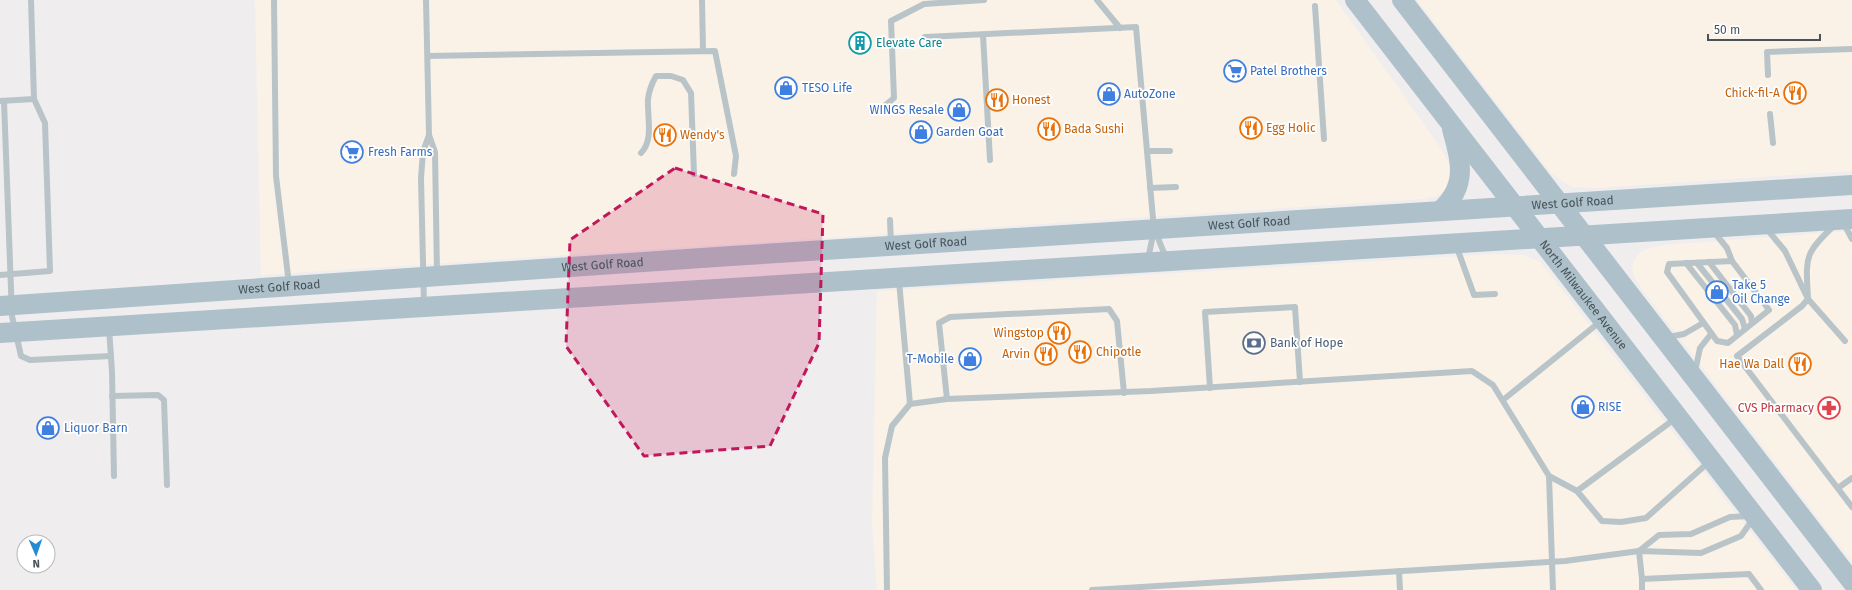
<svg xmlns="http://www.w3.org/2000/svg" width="1852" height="590" font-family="'Fira Sans',sans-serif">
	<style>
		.commercial { fill: #faf2e7 }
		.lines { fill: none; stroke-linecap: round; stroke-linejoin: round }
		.lane { stroke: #b9c4c9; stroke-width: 6 }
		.primary { stroke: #aec1cb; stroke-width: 20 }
		.marked { fill: #c2185b; fill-opacity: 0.2; stroke: #c2185b; stroke-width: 3; stroke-dasharray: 8 5; stroke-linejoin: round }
		.labels { text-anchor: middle; stroke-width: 3.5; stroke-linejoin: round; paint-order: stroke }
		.culture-label { font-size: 12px; fill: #0d838f; stroke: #fff; text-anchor: start }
		.shop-label { font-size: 12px; fill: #366cbe; stroke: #fff; text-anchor: start }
		.food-label { font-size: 12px; fill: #c56008; stroke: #fff; text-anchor: start }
		.street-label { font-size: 12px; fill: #475359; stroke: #fff }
		.service-label { font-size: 12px; fill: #4e5e75; stroke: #fff; text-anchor: start }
		.health-label { font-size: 12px; fill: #be3a42; stroke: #fff; text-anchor: end }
	</style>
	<rect width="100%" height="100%" fill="#f0edee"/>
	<g class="commercial">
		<polygon points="255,0 1336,0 1440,147 1453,171 1447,190 1436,196 1423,199 261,275"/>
		<polygon points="1417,0 1852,0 1852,171 1595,188 1573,187 1565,183 1551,173"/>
		<polygon points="1852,231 1852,562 1644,292 1634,276 1632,267 1635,258 1643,250 1664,245"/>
		<polygon points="1494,254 1524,255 1540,262 1545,268 1796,590 877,590 872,527 877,291"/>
	</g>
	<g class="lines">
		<g class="lane">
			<polyline points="274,0 276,176 289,284"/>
			<polyline points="426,0 429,135 435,152 437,274"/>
			<polyline points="702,0 703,50"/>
			<polyline points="1097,0 1120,28"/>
			<polyline points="1315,6 1324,139"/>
			<polyline points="983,35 990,160"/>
			<polyline points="925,37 1136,27 1154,230 1148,259"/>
			<polyline points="428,56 715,51 736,156 734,174"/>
			<polyline points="1768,75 1767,52 1852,49"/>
			<polyline points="0,101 34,99"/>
			<polyline points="4,101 12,316 21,356 30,360 111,356"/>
			<polyline points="883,107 894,98 891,21 924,4 984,0"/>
			<polyline points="1770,114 1773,143"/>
			<polyline points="1147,151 1170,151"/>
			<path d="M641,153C654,140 647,117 648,99C649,91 652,83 656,76H671L683,80L691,93L694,174"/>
			<polyline points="1150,188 1176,187"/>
			<polyline points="890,220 891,244"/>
			<polyline points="1843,222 1852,239"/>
			<path d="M1835,225C1803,254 1806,258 1808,299L1802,306L1737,356L1852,507"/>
			<polyline points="1766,228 1785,251 1808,299 1845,341"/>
			<polyline points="1714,232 1727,248 1732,261"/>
			<polyline points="1156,233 1166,258"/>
			<polyline points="1456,245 1474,295 1495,294"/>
			<polygon points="1732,261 1769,310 1728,343 1717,341 1667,272 1669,264"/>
			<polyline points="1709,262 1751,316 1752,323"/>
			<polyline points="1686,263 1735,325 1737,335"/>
			<polyline points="1697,263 1742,319 1745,329"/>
			<polyline points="0,275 50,271 45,123 34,99 31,0"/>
			<polyline points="424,305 421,178 423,152 429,135"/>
			<polyline points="109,328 112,372 114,476"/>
			<polyline points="1668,337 1684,334 1703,323"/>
			<polyline points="1695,372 1700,348 1711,334"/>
			<polyline points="1210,388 1205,312 1295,307 1300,382"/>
			<polyline points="112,396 158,395 164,400 167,485"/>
			<polyline points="947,399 939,323 950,317 1109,309 1117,321 1124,393"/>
			<polyline points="1503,400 1601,321"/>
			<polyline points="910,404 947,399 1151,391 1472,371 1493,385 1549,476 1553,590"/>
			<polyline points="1549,476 1577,491 1602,521 1621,522 1646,518 1710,461"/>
			<polyline points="1838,488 1852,478"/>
			<polyline points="1577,491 1676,418"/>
			<polyline points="1639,551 1642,579 1749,574 1761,590"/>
			<polyline points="1639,551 1659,535 1691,534 1730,517 1750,516"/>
			<polyline points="1399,571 1400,590"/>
			<polyline points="1642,579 1642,590"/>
			<polyline points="887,590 885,458 892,426 910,404 899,281"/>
			<polyline points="1092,590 1565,561 1639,551 1701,553 1741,536 1753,519"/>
		</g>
		<g class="primary">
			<path id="s1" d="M1355,0L1812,590"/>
			<polyline points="1402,0 1852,582"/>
			<path d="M1440,211C1468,186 1461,162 1452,129"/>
			<path id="s2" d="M0,306L731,256L1852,185"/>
			<polyline points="0,333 1852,219"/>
		</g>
	</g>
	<path class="marked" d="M675,168L823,214L819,343L770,446L644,456L566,346L570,240Z"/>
	<defs>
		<g id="building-ring" transform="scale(1.15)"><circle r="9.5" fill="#fff" stroke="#0f9aa8" stroke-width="1.5"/><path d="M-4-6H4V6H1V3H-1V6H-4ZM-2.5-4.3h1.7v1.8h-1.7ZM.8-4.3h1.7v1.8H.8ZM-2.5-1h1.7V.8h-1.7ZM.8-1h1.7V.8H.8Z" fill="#0f9aa8"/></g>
		<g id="supermarket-ring" transform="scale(1.15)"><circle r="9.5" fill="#fff" stroke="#3f7fe0" stroke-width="1.5"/><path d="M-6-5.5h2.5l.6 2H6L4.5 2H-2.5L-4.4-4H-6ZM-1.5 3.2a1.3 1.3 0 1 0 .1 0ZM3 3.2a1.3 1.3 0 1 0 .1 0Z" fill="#3f7fe0"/></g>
		<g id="shop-ring" transform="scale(1.15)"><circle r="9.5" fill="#fff" stroke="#3f7fe0" stroke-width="1.5"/><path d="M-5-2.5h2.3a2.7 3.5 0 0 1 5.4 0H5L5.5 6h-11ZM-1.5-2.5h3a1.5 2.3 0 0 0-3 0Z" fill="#3f7fe0"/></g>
		<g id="restaurant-ring" transform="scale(1.15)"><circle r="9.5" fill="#fff" stroke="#e8710a" stroke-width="1.5"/><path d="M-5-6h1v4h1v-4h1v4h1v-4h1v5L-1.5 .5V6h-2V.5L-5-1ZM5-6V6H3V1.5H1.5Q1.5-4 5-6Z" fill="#e8710a"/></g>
		<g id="bank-ring" transform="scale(1.15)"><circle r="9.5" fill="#fff" stroke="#5c6f8a" stroke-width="1.5"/><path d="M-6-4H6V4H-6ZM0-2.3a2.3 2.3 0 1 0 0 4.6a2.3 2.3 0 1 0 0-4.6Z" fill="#5c6f8a"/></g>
		<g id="pharmacy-ring" transform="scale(1.15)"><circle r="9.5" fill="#fff" stroke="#e0444e" stroke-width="1.5"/><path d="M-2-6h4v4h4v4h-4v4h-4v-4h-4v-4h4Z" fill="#e0444e"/></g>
	</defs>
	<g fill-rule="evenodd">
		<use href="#building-ring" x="860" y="43"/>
		<use href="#supermarket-ring" x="1235" y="71"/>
		<use href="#shop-ring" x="786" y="88"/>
		<use href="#restaurant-ring" x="1795" y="93"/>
		<use href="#shop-ring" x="1109" y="94"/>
		<use href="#restaurant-ring" x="997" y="100"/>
		<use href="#shop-ring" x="959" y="110"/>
		<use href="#restaurant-ring" x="1251" y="128"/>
		<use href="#restaurant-ring" x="1049" y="129"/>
		<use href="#shop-ring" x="921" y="132"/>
		<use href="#restaurant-ring" x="665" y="135"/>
		<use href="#supermarket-ring" x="352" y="152"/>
		<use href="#shop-ring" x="1717" y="292"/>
		<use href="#restaurant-ring" x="1059" y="333"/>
		<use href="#bank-ring" x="1254" y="343"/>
		<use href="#restaurant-ring" x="1080" y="352"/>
		<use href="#restaurant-ring" x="1046" y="354"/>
		<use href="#shop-ring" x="970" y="359"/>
		<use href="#restaurant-ring" x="1800" y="364"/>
		<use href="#shop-ring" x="1583" y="407"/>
		<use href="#pharmacy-ring" x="1829" y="408"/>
		<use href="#shop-ring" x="48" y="428"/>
	</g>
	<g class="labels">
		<g class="culture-label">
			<text x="876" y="47">Elevate Care</text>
		</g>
		<g class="shop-label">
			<text x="1250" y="75">Patel Brothers</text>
			<text x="802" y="92">TESO Life</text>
			<text x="1124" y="98">AutoZone</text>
			<text x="944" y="114" text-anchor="end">WINGS Resale</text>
			<text x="936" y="136">Garden Goat</text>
			<text x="368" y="156">Fresh Farms</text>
			<text x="1732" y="289">Take 5<tspan x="1732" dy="14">Oil Change</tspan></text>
			<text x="954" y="363" text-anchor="end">T-Mobile</text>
			<text x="1598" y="411">RISE</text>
			<text x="64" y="432">Liquor Barn</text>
		</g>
		<g class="food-label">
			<text x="1780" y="97" text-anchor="end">Chick-fil-A</text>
			<text x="1012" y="104">Honest</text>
			<text x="1266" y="132">Egg Holic</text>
			<text x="1064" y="133">Bada Sushi</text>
			<text x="680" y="139">Wendy's</text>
			<text x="1044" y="337" text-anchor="end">Wingstop</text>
			<text x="1096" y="356">Chipotle</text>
			<text x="1030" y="358" text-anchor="end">Arvin</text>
			<text x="1784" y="368" text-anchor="end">Hae Wa Dall</text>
		</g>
		<g class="street-label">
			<text dy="4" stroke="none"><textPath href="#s2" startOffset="1576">West Golf Road</textPath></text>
			<text dy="4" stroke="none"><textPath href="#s2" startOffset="1252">West Golf Road</textPath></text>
			<text dy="4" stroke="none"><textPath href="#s2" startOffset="928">West Golf Road</textPath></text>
			<text dy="4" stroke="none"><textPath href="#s2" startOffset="604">West Golf Road</textPath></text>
			<text dy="4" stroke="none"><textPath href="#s2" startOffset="280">West Golf Road</textPath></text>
			<text dy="4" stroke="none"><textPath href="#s1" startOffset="373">North Milwaukee Avenue</textPath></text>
		</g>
		<g class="service-label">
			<text x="1270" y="347">Bank of Hope</text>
		</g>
		<g class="health-label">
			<text x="1814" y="412">CVS Pharmacy</text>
		</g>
	</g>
	<g transform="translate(36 554) rotate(178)"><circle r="19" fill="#ffffff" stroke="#b5babd"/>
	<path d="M0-3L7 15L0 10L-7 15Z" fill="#258bd2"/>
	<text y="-6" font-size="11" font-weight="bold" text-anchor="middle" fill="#475359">N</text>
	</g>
	<path d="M1708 34v6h112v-6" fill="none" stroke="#475359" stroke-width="2"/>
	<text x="1714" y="34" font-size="12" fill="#475359" stroke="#ffffff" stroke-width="3" paint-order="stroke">50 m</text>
</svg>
